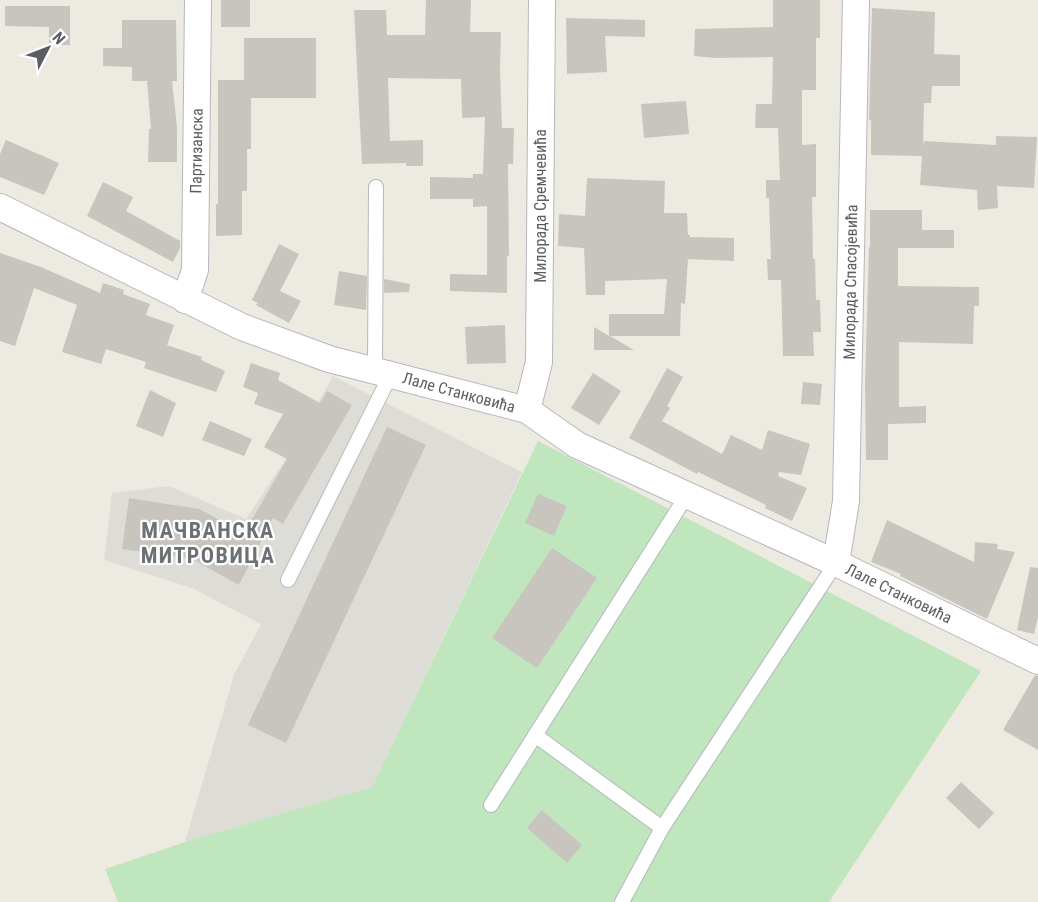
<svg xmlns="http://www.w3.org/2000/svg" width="1038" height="902" font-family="'Roboto Condensed',sans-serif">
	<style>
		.industrial { fill: #dedcd6 }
		.green { fill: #bfe6bd }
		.building { fill: #c8c5bf }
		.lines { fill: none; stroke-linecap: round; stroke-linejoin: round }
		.lane-casing { stroke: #b4b8bd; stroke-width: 16 }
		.street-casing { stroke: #b4b8bd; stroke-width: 28 }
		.lane { stroke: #fff; stroke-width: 14 }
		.street { stroke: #fff; stroke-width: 26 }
		.labels { text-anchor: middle; stroke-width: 4.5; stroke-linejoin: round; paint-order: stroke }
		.street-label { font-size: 16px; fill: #5a5e63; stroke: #fff }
		.district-label { font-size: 22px; font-weight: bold; letter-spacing: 1.5px; fill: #6b7175; stroke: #fff }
	</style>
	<rect width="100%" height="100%" fill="#edeae2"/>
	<polygon class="industrial" points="333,376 522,472 372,787 185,842 234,675 261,624 192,588 104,560 112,493 169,486 246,519 285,460"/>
	<polygon class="green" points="538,441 981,671 829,902 118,902 105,869 185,842 372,787"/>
	<g class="building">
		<rect x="221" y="0" width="29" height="27"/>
		<polygon points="426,0 471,0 470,32 501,32 500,69 502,128 514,128 513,164 508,164 509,256 507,256 507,293 450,291 450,274 487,275 487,206 473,207 473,199 430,199 430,177 473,178 473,174 483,174 485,117 462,118 461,79 388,78 390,141 423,140 423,166 406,166 406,163 362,164 354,10 386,10 387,35 425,35"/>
		<polygon points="773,0 820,0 820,38 816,38 816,90 802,90 802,145 816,144 816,197 812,197 813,259 815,259 816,300 820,300 821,332 813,332 814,356 783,356 781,280 768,280 767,259 771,259 769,198 766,198 766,180 780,180 778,128 755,128 756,104 772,104 773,57 715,58 694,56 695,29 773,27"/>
		<polygon points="5,6 70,6 70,45 49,45 49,27 5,26"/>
		<polygon points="872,8 935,12 934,54 960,55 960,86 932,86 931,103 924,103 923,146 924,141 996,145 996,136 1037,137 1034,188 997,186 998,208 978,210 977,190 920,185 922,156 871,155 871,120 869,120"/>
		<polygon points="566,18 645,20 645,37 605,36 607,72 567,74"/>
		<polygon points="122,20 176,20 177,81 172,81 177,127 177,162 148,162 149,129 151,129 147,81 132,81 132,67 103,66 103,48 122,48"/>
		<polygon points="244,38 316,38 316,98 251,98 251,149 247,149 247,191 242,191 242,235 216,236 216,204 218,204 218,80 244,80"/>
		<polygon points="686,101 689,134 644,138 641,104"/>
		<polygon points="6,140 59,163 44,195 0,177 0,154"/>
		<polygon points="587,178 665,181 664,213 687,213 688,235 690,235 690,237 734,238 734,261 688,259 685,304 681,303 680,336 610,336 634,350 594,350 594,327 609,336 609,314 664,314 667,279 605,281 605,295 586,295 584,248 558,246 559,214 585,216"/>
		<polygon points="103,182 133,197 126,211 180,241 180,248 173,262 87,216"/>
		<polygon points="870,210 922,210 922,230 954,230 954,248 898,248 898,286 979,287 979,306 974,306 973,344 899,342 899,407 926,406 926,423 888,424 888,460 866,460 865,383 869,247 870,247"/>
		<polygon points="279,244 299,254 280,291 301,301 289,323 256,305 258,303 252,300"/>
		<polygon points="0,253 41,267 100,293 103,283 124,290 123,294 150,304 146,315 174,325 167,345 202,357 201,360 225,371 216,392 144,368 146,362 106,349 101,364 62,352 77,305 34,288 15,346 0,341"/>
		<polygon points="339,271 367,276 366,310 334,305"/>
		<polygon points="384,279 410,284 409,292 384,293"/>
		<polygon points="505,325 506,363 467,364 465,327"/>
		<polygon points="251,363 280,373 278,380 320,403 327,391 352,405 283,524 273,518 239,585 192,559 122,549 129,498 199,509 244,533 287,459 264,447 283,414 254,404 258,393 243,387"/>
		<polygon points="667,368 683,377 667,406 670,408 662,421 722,454 731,435 762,450 768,430 810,444 801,475 779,472 778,476 807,488 792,521 765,508 766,505 698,472 697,474 629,438"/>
		<polygon points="593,373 621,391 599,425 571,408"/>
		<polygon points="803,382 822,384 820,405 801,404"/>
		<polygon points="150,390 176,403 163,437 136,426"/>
		<polygon points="210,421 252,439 244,456 202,440"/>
		<polygon points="387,427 426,445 286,743 248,725"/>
		<polygon points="538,494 567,506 554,536 525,523"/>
		<polygon points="887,520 974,562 975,542 998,544 997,549 1015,552 987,619 900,576 901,574 871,562"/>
		<polygon points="552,548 597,578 537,668 492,638"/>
		<polygon points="1030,567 1038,568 1038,617 1034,634 1017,630"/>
		<polygon points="1035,675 1038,676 1038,750 1003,730"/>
		<polygon points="961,782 994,813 979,829 946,798"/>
		<polygon points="542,810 582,845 567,863 527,828"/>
	</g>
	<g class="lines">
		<g class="lane-casing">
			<g id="lane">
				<polyline points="375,370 376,187"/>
				<polyline points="288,580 391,374"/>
				<polyline points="535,735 662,828"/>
				<polyline points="491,805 687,495"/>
				<polyline points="622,902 662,828 836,563"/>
			</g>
		</g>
		<g class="street-casing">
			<g id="street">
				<polyline points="0,207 242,327 329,359 527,410 577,445 836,563 1038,661"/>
				<polyline points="185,300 195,270 198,0"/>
				<polyline points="527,410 539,362 542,0"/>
				<polyline points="836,563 846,501 856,0"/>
			</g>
		</g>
		<use href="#lane" class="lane"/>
		<use href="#street" class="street"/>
	</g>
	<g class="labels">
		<g class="street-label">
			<text transform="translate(196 151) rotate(-89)" y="6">Партизанска</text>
			<text transform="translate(540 206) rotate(-90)" y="6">Милорада Сремчевића</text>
			<text transform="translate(850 282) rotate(-89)" y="6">Милорада Спасојевића</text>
			<text transform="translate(459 392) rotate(15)" y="6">Лале Станковића</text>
			<text transform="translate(899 593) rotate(26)" y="6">Лале Станковића</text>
		</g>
		<g class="district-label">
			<text x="208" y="538">МАЧВАНСКА<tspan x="208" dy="25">МИТРОВИЦА</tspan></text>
		</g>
	</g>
	<g transform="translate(48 48) rotate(48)" stroke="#ffffff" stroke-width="4.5" paint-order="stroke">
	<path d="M0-4.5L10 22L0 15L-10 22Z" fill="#5a5e63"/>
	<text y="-9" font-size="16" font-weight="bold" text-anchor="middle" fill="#5a5e63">N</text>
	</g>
</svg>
